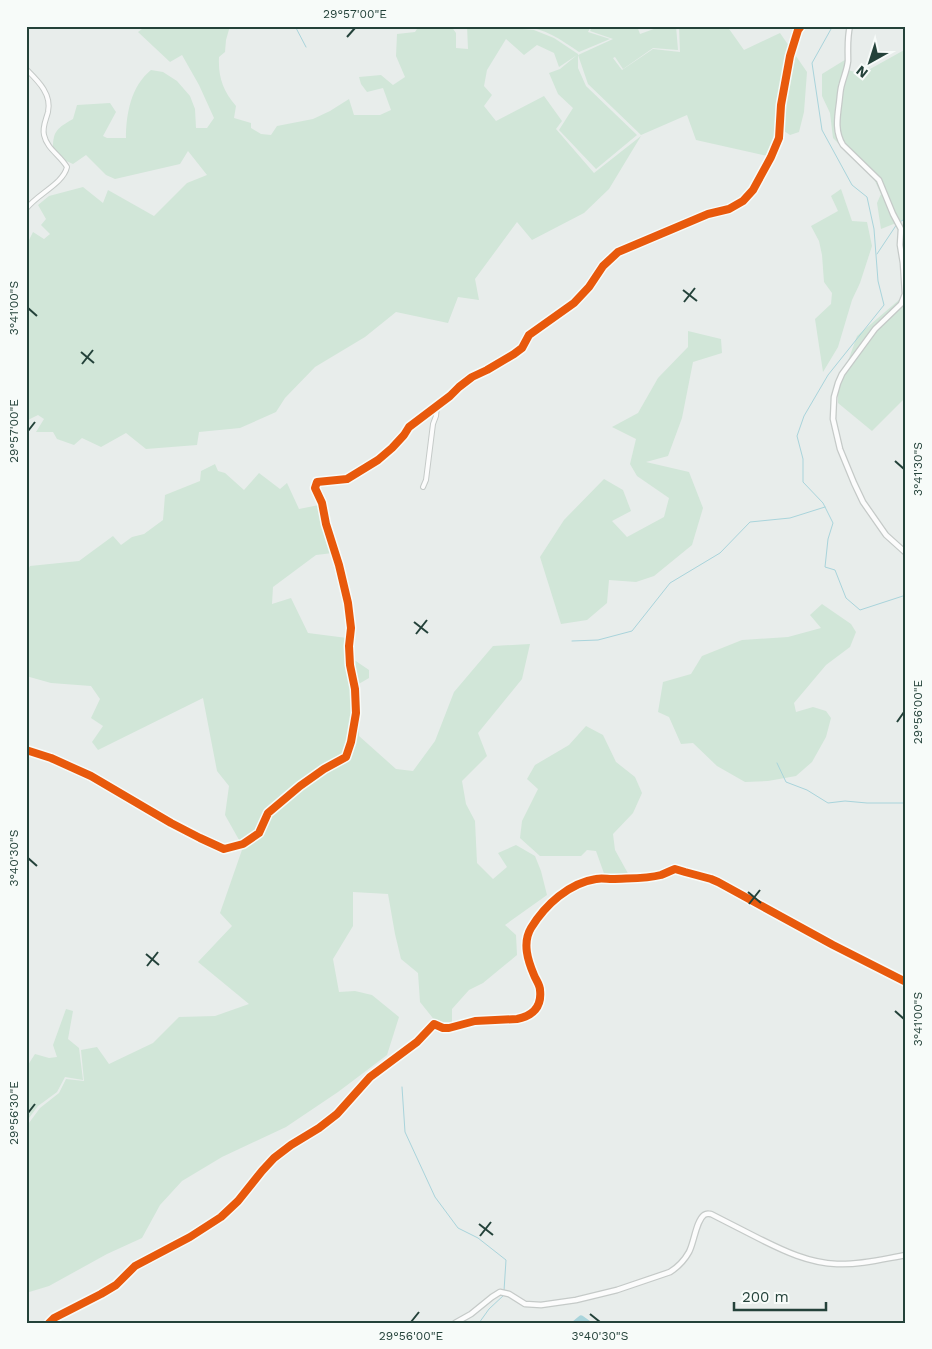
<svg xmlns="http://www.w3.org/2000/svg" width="932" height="1349" font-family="'Work Sans',sans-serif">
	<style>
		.green { fill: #d1e6d8 }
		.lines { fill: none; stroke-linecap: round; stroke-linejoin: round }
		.stream { stroke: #a9d4db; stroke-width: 1 }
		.river { stroke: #a9d4db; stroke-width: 5.5 }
		.minor-casing { stroke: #c5cac8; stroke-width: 6 }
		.tertiary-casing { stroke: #c5cac8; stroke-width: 7 }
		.minor { stroke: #fcfcfc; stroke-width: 4 }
		.tertiary { stroke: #fcfcfc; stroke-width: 4.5 }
		.cycleway-casing { stroke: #f7fbf9; stroke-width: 11 }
		.cycleway { stroke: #e8590c; stroke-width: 8 }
		.ticks { fill: none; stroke: #24423a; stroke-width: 2 }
		.neatline { fill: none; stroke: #24423a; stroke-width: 2 }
		.ticks-label { font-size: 12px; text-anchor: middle; fill: #24423a }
	</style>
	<rect width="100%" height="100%" fill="#e8edeb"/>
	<g class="green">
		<path d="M146,26H230L226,40L225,52L219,57C218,77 223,91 236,106L234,118L251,123V128L261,134L271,135L277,126L313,119L330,111L349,99L354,115H380L391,110L383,88L367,92L361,84L359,77L381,75L393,85L405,77L396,56L397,34L415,32L419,26H439L443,29L451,26L456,33V48L468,49L467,26H509L511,28L534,30L554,38L578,54V68L586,86L637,135L596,169L559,130L573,108L558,94L549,73L560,69L577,55L559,67L554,53L537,45L524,55L506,39L487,70L484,86L492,95L484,106L496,121L544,96L562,121L556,129L594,173L641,136L609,189L584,213L532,240L517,222L475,279L479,300L458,297L448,323L396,312L365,337L315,367L285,398L276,412L240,428L199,432L197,445L146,449L126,433L101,447L82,438L74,445L57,439L53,432H36L44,419L38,415L26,421V246L33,232L44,239L50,234L41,225L46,219L38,205L49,196L83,187L103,203L108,190L154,216L187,183L207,175L188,151L180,164L115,179L106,175L86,155L73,164L64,160L53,148C53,130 58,128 73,119L77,105L110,103L116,112L103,136L107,138H126C126,114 131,86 151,70L163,72L177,81L190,96L195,109L196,128H207L214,118L199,85L182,55L170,62L138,32Z"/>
		<path d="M522,26H591L588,32L610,39L579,52C560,39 546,29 522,26Z"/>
		<polygon points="593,26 637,26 640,34 662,26 676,26 678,50 653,48 623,69 615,57 613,58 622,70 653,49 680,52 679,26 727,26 744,50 780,33 807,72 804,112 799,132 790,135 781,129 767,156 696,140 687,115 641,135 588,84 578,55 613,39 590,31"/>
		<polygon points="906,49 906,219 881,229 877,203 881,194 874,179 833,138 830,113 822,96 822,74 848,58 848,70 861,74"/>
		<polygon points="841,189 852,221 867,222 872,246 860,283 852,300 838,347 823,372 815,319 831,304 832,293 824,282 822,255 819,241 811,226 838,211 831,196"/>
		<polygon points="906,294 906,397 872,431 838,403 838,389 857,336"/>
		<polygon points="688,331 721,339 722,353 693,362 682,418 668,456 646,462 689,472 703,508 692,545 654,576 636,582 609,580 607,603 587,620 561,624 540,557 564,520 604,479 623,490 631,511 612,521 627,537 664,517 669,498 637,476 630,464 636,439 612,427 638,413 658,378 688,347"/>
		<polygon points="215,464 218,471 225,473 244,490 259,473 280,489 287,483 299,509 319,505 333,553 316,555 273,587 272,604 291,598 308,633 347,638 347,655 369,670 369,678 357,685 359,736 396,769 413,771 435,741 454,692 493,646 530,644 522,679 478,733 487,756 462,781 466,804 475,821 477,863 493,879 507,867 498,853 516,845 535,856 541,871 547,895 505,925 516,935 517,955 483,983 469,990 452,1009 452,1022 436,1022 420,1002 418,973 401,959 395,934 388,894 353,892 353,926 333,959 339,992 355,991 372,995 399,1017 387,1055 338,1092 286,1127 222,1157 182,1181 160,1205 142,1238 107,1254 49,1286 26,1293 26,1127 40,1108 59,1093 66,1079 84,1081 81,1050 97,1047 109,1064 153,1043 179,1017 215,1016 249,1004 198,962 232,926 220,913 243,847 225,815 229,786 217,771 203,698 98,750 92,742 103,726 91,718 100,699 91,686 51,683 26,676 26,573 30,566 79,561 113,536 121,545 132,537 144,534 163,520 165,495 200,481 201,471"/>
		<polygon points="822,604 851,624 856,632 850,647 826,665 794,703 796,712 813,707 826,711 831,718 826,737 812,762 796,776 768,781 745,782 717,766 693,743 681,744 669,717 658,712 663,682 691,674 702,656 742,640 788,637 821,628 810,615"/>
		<polygon points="586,726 603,735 616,762 635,777 642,793 633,813 613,834 615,850 630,877 606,879 596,851 587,850 581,856 540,856 520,838 522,821 538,789 527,779 535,765 569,745"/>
		<polygon points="66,1009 73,1011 68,1039 79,1048 83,1080 65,1077 57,1092 38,1106 26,1122 26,1068 35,1054 49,1058 57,1057 53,1045"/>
	</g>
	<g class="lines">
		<g class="stream">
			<polyline points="295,26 306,47"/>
			<polyline points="830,26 831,29 812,63 822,130 852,185 867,197 874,229 878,281 884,305 828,375 804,416 797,436 803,459 803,482 823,503 833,523 828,539 825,567 835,570 846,598 860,610 906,595"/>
			<polyline points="900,222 906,218"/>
			<polyline points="877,254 897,224"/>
			<polyline points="572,641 598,640 632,631 670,583 720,553 750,522 790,518 825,507"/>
			<polyline points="777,763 786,782 807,790 828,803 845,801 867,803 906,803"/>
			<polyline points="402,1087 405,1132 435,1197 458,1228 478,1238 506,1260 504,1291"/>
			<polyline points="479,1323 489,1309 504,1295"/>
		</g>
		<polyline class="river" points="575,1323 581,1318 588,1323"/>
		<g class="minor-casing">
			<g id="minor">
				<path d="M26,69C38,81 52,94 48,112C46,120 42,127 44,135C47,149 60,155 67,167C63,184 37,194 26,209"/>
				<polyline points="423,487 426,480 433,424 436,416 437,406"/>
				<polyline points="26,750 51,758 91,776 171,823 200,838 224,849 243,844 259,833 268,813 300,786 324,769 346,757 351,742 356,713 355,689 350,665 349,646 351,628 348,603 339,565 326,524 322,503 315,488 317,482 347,479 378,460 392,448 404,435 409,427 450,396 459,387 472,377 487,370 514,354 522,348 529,335 574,303 589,287 603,266 618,252 708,214 729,209 743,201 753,190 771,157 779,138 781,105 790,56 798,30 801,26"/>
				<path d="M49,1323L54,1318L101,1294L116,1285L135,1266L190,1237L221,1217L238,1201L262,1171L274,1158L291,1145L319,1128L337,1114L370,1077L417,1042L434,1024L443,1028H449L475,1021L517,1019C533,1016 542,1007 540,990C540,985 536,980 534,975C528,961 522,943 531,928C545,905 569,883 596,879C601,878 607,879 612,879C627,878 646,879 661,875C666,873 670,871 675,869L685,872L711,879L718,882L833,945L906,982"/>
			</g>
		</g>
		<g class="tertiary-casing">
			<g id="tertiary">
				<path d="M850,26C847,38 848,49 848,61C847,70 844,76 842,84C840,90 840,97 839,104C837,119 835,132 843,145L879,180L893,214L901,229L900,245L903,263L905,294L901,304L875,329L842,374L838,383L834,397L833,419L840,449L854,483L863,502L886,535L906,553"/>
				<path d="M455,1323L471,1314L492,1297L500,1292L509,1294L525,1304L541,1305L576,1300L617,1290L670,1272C678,1267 684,1261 689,1252C694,1243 696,1221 704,1215C707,1213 708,1214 711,1214C727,1222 744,1231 760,1239C784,1251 809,1263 837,1264C860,1265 883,1259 906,1255"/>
			</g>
		</g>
		<use href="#minor" class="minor"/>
		<use href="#tertiary" class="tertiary"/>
		<g class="cycleway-casing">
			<g id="cycleway">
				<polyline points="26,750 51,758 91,776 171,823 200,838 224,849 243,844 259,833 268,813 300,786 324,769 346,757 351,742 356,713 355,689 350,665 349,646 351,628 348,603 339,565 326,524 322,503 315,488 317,482 347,479 378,460 392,448 404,435 409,427 450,396 459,387 472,377 487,370 514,354 522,348 529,335 574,303 589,287 603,266 618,252 708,214 729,209 743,201 753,190 771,157 779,138 781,105 790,56 798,30 801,26"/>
				<path d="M49,1323L54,1318L101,1294L116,1285L135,1266L190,1237L221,1217L238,1201L262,1171L274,1158L291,1145L319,1128L337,1114L370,1077L417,1042L434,1024L443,1028H449L475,1021L517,1019C533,1016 542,1007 540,990C540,985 536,980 534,975C528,961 522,943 531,928C545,905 569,883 596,879C601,878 607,879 612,879C627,878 646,879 661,875C666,873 670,871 675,869L685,872L711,879L718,882L833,945L906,982"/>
			</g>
		</g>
		<use href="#cycleway" class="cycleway"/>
	</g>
	<path class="ticks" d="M347,37L355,28M683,290L697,301M684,302L695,288M28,308L37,316M81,352L94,363M82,364L93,350M28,431L35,422M895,461L904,469M414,622L428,633M416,634L427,620M897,722L904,712M28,858L37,866M748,892L761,903M749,904L760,890M146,954L159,965M147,966L158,952M895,1011L904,1019M28,1113L35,1104M479,1224L493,1235M480,1236L491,1222M590,1314L600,1322M411,1322L419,1312"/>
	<rect width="932" height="1349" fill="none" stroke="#f7fbf9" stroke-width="55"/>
	<g transform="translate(870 62) rotate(219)" stroke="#f7fbf9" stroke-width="4" paint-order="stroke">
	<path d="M0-4L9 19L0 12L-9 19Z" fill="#24423a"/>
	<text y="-8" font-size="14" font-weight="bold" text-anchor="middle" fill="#24423a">N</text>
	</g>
	<path d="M734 1302v8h92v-8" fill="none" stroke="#24423a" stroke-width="2.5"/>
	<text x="742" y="1302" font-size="15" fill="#24423a" stroke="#f7fbf9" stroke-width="4" paint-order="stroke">200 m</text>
	<rect x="28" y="28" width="876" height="1294" class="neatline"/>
	<g class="ticks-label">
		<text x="355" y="18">29°57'00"E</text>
		<text transform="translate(14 308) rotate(-90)" y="4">3°41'00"S</text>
		<text transform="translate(14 431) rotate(-90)" y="4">29°57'00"E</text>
		<text transform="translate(918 469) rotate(-90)" y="4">3°41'30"S</text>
		<text transform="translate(918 712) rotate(-90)" y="4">29°56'00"E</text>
		<text transform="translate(14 858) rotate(-90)" y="4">3°40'30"S</text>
		<text transform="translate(918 1019) rotate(-90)" y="4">3°41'00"S</text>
		<text transform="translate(14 1113) rotate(-90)" y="4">29°56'30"E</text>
		<text x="411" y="1340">29°56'00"E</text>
		<text x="600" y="1340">3°40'30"S</text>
	</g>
</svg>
